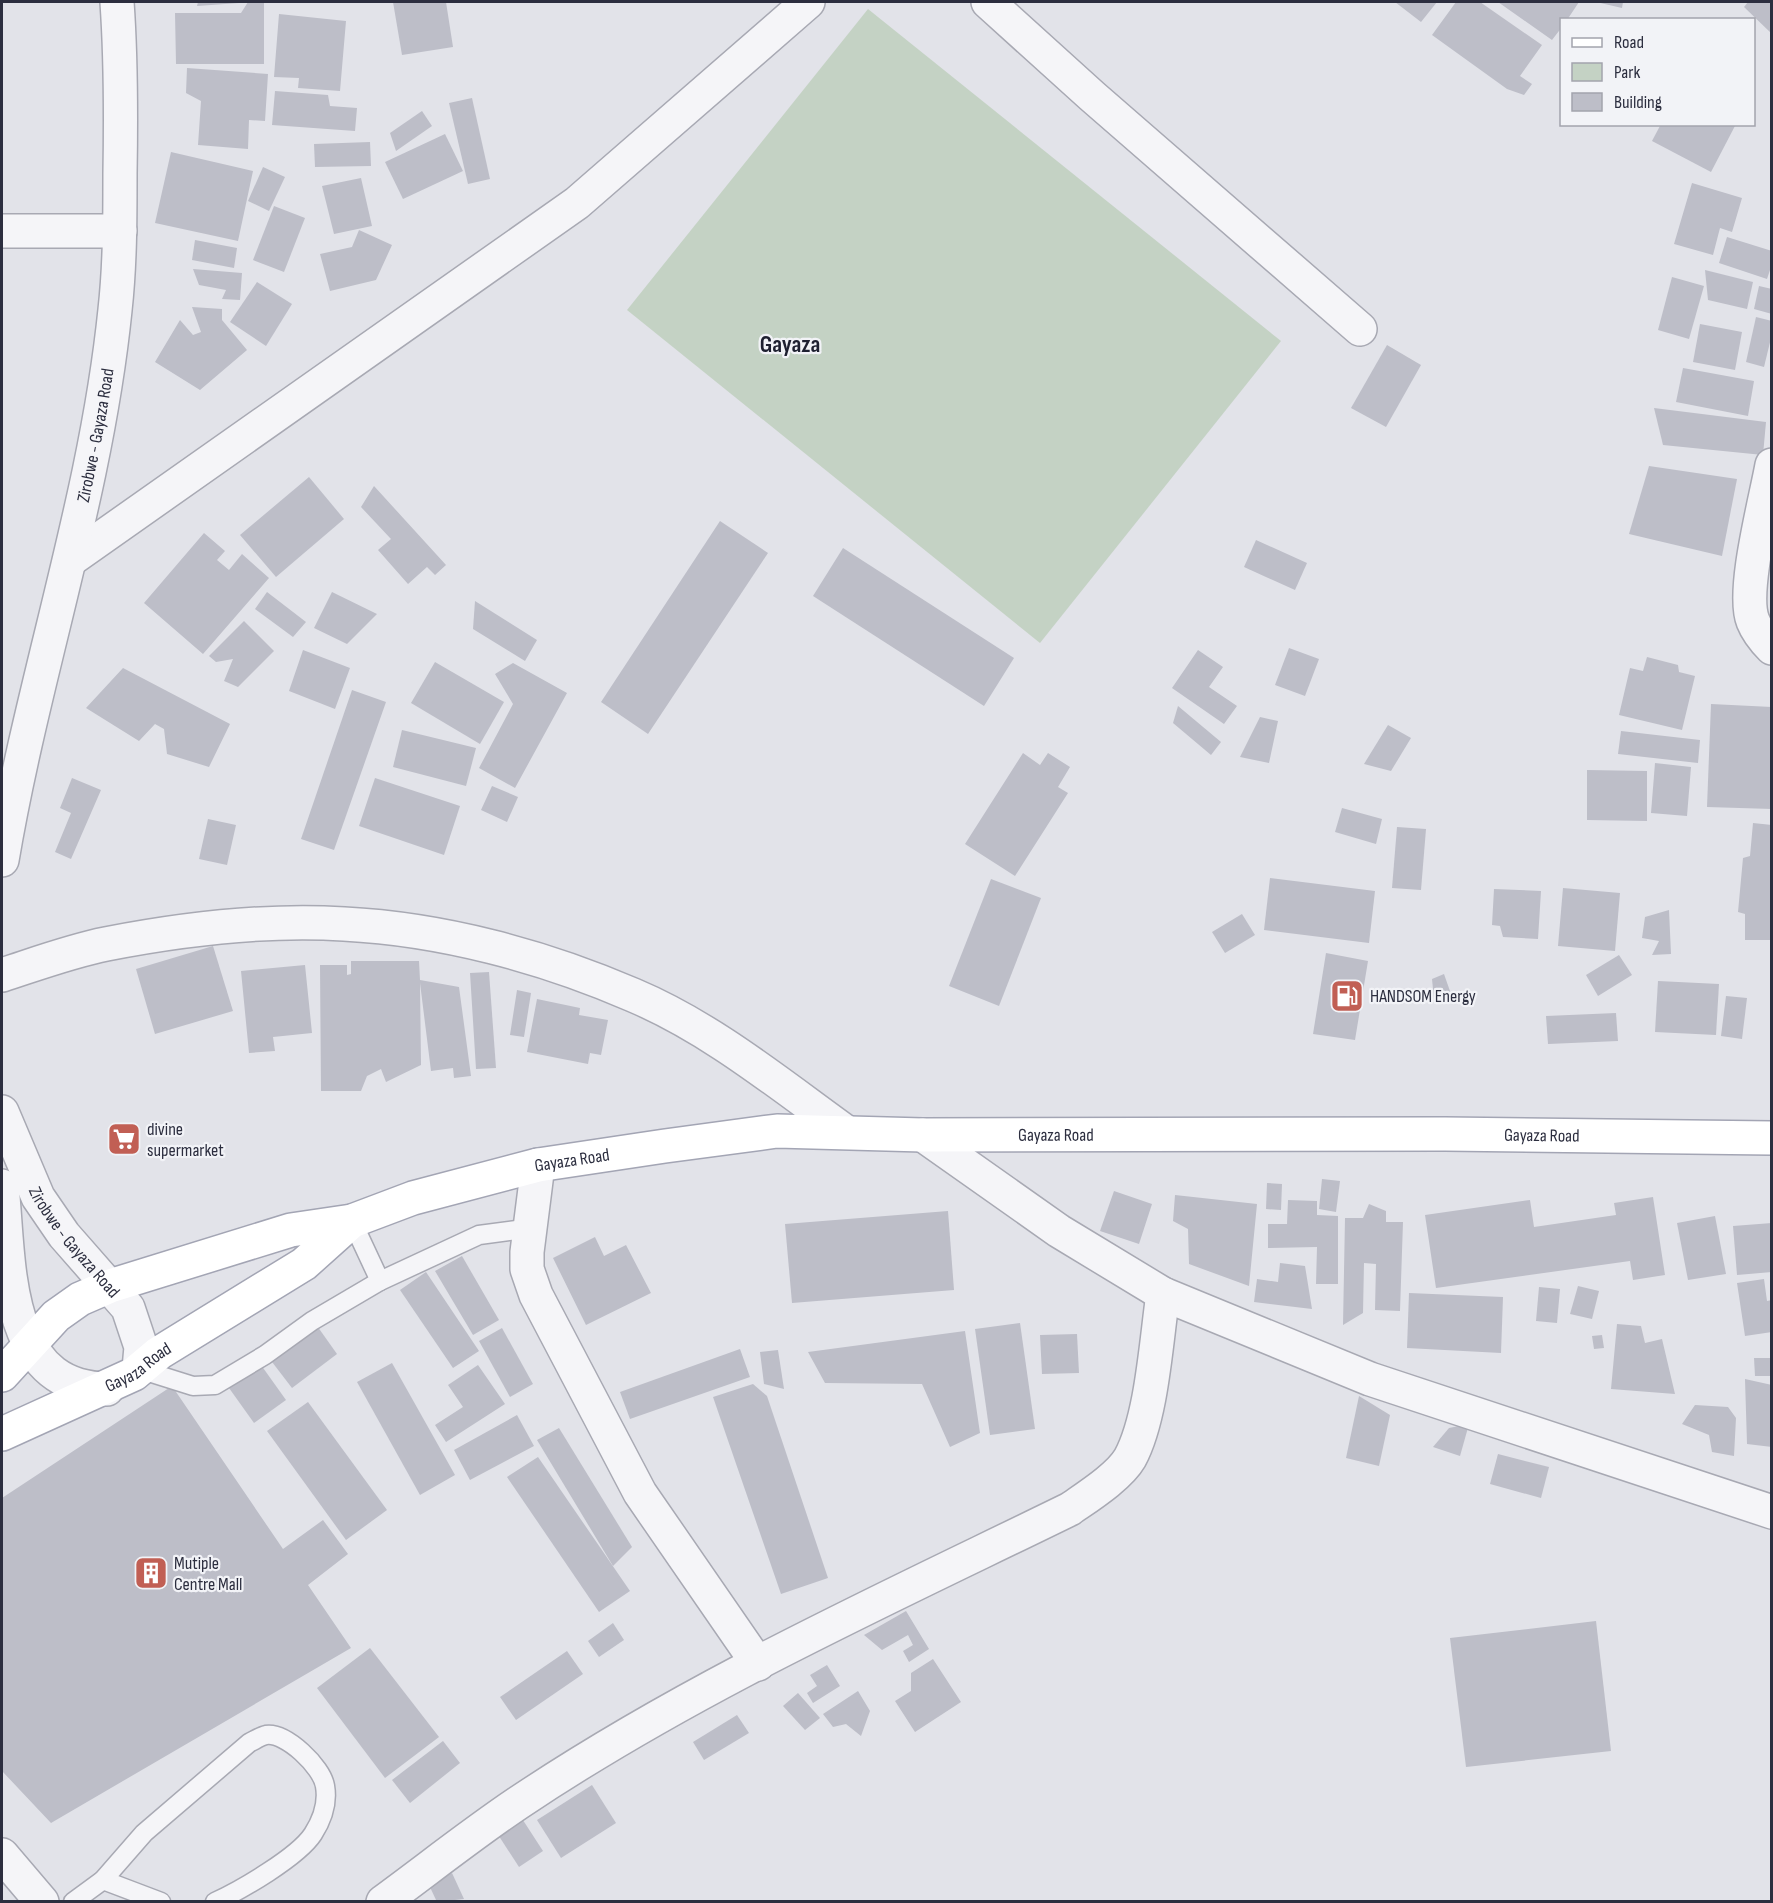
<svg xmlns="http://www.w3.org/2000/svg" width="1773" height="1903" font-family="'Sofia Sans Condensed',sans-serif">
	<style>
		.green { fill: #c4d2c4 }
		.building { fill: #bdbec8 }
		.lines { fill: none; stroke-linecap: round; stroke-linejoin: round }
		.service-casing { stroke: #a8a9b3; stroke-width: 21 }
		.minor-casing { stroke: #a8a9b3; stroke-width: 36 }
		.tertiary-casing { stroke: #a8a9b3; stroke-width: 36 }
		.primary-casing { stroke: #a3a5b4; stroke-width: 36 }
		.service { stroke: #f5f5f8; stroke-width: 18 }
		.minor { stroke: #f5f5f8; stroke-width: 33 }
		.tertiary { stroke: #f5f5f8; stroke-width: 33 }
		.primary { stroke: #fff; stroke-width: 33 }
		.labels { text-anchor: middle; stroke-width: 4.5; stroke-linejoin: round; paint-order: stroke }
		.street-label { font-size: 18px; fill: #2c2e3f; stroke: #f2f3f7 }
		.poi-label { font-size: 18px; fill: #2c2e3f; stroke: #f2f3f7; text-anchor: start }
		.district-label { font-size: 24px; font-weight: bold; fill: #1e2030; stroke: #f2f3f7 }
	</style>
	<rect width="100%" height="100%" fill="#e2e3e9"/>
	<polygon class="green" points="868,9 1281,341 1040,643 627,310"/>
	<g class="building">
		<polygon points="198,2 239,2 239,3 197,6"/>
		<polygon points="248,2 264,2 264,64 176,64 175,13 241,13"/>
		<polygon points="393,2 446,2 453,47 402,55"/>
		<polygon points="1395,2 1437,2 1421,22"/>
		<polygon points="1456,2 1480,2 1542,45 1520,76 1532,84 1524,95 1507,89 1432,35"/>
		<polygon points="1498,2 1579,2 1567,20 1562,20 1562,27 1552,40"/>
		<polygon points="1596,2 1623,2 1622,8"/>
		<polygon points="1748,2 1772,2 1772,34 1744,7"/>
		<polygon points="279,14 346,21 340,91 298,88 299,78 274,77"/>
		<polygon points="187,68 268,74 265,121 249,120 248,149 198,145 201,101 186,93"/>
		<polygon points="275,91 328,95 330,106 357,108 355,131 272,125"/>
		<polygon points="472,98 490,179 468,184 449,103"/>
		<polygon points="422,111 432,126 396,151 390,133"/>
		<polygon points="1661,124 1736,124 1711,172 1652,141"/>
		<polygon points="445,134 463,171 403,199 385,162"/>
		<polygon points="370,142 371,166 315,167 314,144"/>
		<polygon points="171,152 253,171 238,241 155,223"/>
		<polygon points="263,167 285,177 269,211 248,201"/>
		<polygon points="361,178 372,226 334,234 322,186"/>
		<polygon points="1692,183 1742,198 1732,232 1720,228 1713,255 1674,244"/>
		<polygon points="274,206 305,218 284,272 253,260"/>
		<polygon points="359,230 392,245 376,280 330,291 320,254 352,247"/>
		<polygon points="1727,237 1772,251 1772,264 1767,279 1719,263"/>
		<polygon points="195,240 237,248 234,268 192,260"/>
		<polygon points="193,269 242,273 240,300 222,299 226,290 199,285"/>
		<polygon points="1705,270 1753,282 1747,309 1708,300"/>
		<polygon points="1672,277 1704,286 1689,339 1658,330"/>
		<polygon points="257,282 292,304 266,346 230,322"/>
		<polygon points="1759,286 1772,289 1772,314 1754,309"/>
		<polygon points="192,307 222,309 222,320 247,350 200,390 155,362 180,320 193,335 201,332"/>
		<polygon points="1756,317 1772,321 1772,334 1764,367 1746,362"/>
		<polygon points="1700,324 1742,332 1735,370 1693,362"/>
		<polygon points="1387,345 1421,365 1386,427 1351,408"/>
		<polygon points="1683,368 1754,381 1748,416 1676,402"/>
		<polygon points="1654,408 1766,422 1763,455 1663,445"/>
		<polygon points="1649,466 1737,479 1722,556 1629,534"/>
		<polygon points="309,477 344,519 276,577 240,535"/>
		<polygon points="374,486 446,565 435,575 427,567 408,584 378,550 391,539 361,507"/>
		<polygon points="720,521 768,553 648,734 601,702"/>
		<polygon points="204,533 225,551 217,560 229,570 242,554 269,578 203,654 144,603"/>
		<polygon points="1256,540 1307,563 1295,590 1244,567"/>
		<polygon points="843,548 1014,658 984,706 813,596"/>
		<polygon points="267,592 306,622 293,637 255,609"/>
		<polygon points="332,592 377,614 347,644 314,628"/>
		<polygon points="475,601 537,640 525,661 473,629"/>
		<polygon points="244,621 274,651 238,687 224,681 233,659 216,662 209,656"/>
		<polygon points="1289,648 1319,659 1305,696 1275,685"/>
		<polygon points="303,650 350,668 335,709 289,691"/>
		<polygon points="1198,650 1223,667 1209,687 1237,706 1224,724 1172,688"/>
		<polygon points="1647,657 1678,665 1679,672 1695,676 1682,730 1619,715 1630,668 1643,671"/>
		<polygon points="435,662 504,702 480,744 411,703"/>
		<polygon points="513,663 567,693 515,788 479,768 513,704 495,674"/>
		<polygon points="123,668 230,724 209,767 167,754 164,729 155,724 139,741 86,708"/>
		<polygon points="352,690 386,702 334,850 301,839"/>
		<polygon points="1711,704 1772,707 1772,809 1707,807"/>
		<polygon points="1178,706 1221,742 1211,755 1173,723"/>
		<polygon points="1260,717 1278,721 1269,763 1240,757"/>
		<polygon points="1388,725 1411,738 1391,771 1364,764"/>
		<polygon points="402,730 476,748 466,786 393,767"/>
		<polygon points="1621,731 1700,740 1698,763 1618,754"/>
		<polygon points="1023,753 1040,765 1048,753 1070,767 1058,787 1068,793 1015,876 965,844"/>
		<polygon points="1655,763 1691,767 1687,816 1651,813"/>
		<polygon points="1587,770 1647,771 1647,821 1587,820"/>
		<polygon points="72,778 101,790 71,859 55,852 71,813 60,808"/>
		<polygon points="375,778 460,806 444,855 359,826"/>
		<polygon points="492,786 518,797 507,822 481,810"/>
		<polygon points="1342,808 1382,819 1376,844 1335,832"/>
		<polygon points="208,819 236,825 227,865 199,859"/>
		<polygon points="1753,823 1772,825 1772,940 1745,940 1745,914 1738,912 1743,858 1750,856"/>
		<polygon points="1397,827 1426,829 1421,890 1392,888"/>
		<polygon points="1270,878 1375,891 1369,943 1264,930"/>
		<polygon points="991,879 1041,898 999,1006 949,986"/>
		<polygon points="1563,888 1620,893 1615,951 1558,946"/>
		<polygon points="1494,889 1541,891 1538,939 1503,937 1500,926 1492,925"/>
		<polygon points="1669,910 1671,954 1652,955 1659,941 1642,938 1645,917"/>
		<polygon points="1242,914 1255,935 1225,953 1212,932"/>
		<polygon points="213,946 233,1011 155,1034 136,969"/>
		<polygon points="1326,953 1368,961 1355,1040 1313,1034"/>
		<polygon points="1619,955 1632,975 1598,996 1586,975"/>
		<polygon points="351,961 419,961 420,980 459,987 471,1076 454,1078 453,1068 431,1071 420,983 421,1065 386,1082 381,1069 367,1076 361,1091 321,1091 320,965 347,965 347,975 351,974"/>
		<polygon points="305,965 312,1033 273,1037 275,1051 249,1053 241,971"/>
		<polygon points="489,972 496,1068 476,1069 470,973"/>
		<polygon points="1444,974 1451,994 1434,999 1432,979"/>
		<polygon points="1658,981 1719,984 1716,1035 1655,1032"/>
		<polygon points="517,990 531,993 524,1037 510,1035"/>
		<polygon points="1726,996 1747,998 1742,1039 1721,1036"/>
		<polygon points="537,999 580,1008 579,1015 608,1020 601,1055 590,1053 588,1064 527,1052"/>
		<polygon points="1616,1013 1618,1041 1548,1044 1546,1016"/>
		<polygon points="1322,1179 1340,1181 1336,1212 1319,1209"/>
		<polygon points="1267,1183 1282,1184 1281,1210 1266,1209"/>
		<polygon points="1114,1191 1152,1204 1139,1244 1100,1231"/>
		<polygon points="1175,1195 1257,1204 1249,1286 1189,1264 1188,1229 1173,1221"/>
		<polygon points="1653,1197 1665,1275 1633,1280 1630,1261 1436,1288 1425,1215 1530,1200 1534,1227 1616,1215 1614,1203"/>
		<polygon points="1288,1200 1317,1201 1317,1215 1338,1216 1338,1284 1316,1284 1317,1247 1268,1248 1268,1224 1287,1224"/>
		<polygon points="1369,1204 1386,1211 1386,1222 1403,1222 1400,1311 1375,1310 1376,1264 1364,1263 1363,1313 1343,1325 1345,1218 1363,1218"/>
		<polygon points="948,1211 954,1290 792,1303 785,1224"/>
		<polygon points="1715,1216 1726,1274 1688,1280 1677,1223"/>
		<polygon points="1772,1223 1772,1272 1737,1275 1733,1226"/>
		<polygon points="595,1237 604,1256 626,1245 651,1293 586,1325 553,1258"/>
		<polygon points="462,1256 499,1320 473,1335 435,1271"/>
		<polygon points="1280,1263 1305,1266 1312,1309 1254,1302 1257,1279 1278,1282"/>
		<polygon points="426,1272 479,1351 453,1368 400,1290"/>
		<polygon points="1764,1279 1767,1301 1772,1300 1772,1332 1745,1336 1737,1283"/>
		<polygon points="1578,1286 1599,1291 1592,1319 1570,1314"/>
		<polygon points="1539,1287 1560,1289 1557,1323 1536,1321"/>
		<polygon points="1409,1293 1503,1297 1501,1353 1407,1348"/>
		<polygon points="315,1323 337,1354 292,1388 269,1358"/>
		<polygon points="1020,1323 1035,1429 990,1435 975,1329"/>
		<polygon points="1617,1324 1641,1326 1645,1343 1662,1339 1675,1394 1611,1389"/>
		<polygon points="502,1328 533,1384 510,1397 479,1341"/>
		<polygon points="965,1331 980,1433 950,1447 922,1384 825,1383 808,1352"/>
		<polygon points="1077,1334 1079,1373 1042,1374 1040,1335"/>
		<polygon points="1602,1335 1604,1348 1594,1349 1592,1336"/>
		<polygon points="740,1349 750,1377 630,1419 620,1392"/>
		<polygon points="778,1350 784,1389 764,1384 760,1352"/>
		<polygon points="256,1358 286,1400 254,1423 224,1381"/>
		<polygon points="1754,1358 1772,1358 1772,1376 1755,1376"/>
		<polygon points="392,1363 455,1475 420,1495 357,1382"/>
		<polygon points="478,1365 505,1404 446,1442 435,1425 463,1407 448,1385"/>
		<polygon points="1745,1379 1772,1385 1772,1447 1747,1444"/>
		<polygon points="753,1384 767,1396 828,1578 781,1594 713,1397"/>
		<polygon points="172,1386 283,1549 323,1520 348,1554 308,1585 351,1648 51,1823 2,1771 2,1498"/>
		<polygon points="1359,1396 1390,1415 1379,1466 1346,1458"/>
		<polygon points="308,1402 387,1510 346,1540 267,1431"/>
		<polygon points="1695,1405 1728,1407 1736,1418 1734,1456 1712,1452 1709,1435 1682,1424"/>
		<polygon points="517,1415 534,1446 470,1480 454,1450"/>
		<polygon points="1469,1424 1460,1456 1433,1447 1449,1428"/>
		<polygon points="559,1428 632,1547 613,1566 537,1440"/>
		<polygon points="1498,1454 1549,1467 1541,1498 1490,1484"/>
		<polygon points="538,1457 630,1591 599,1612 507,1477"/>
		<polygon points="906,1611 929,1649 909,1662 903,1651 913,1645 908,1635 882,1650 864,1635"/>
		<polygon points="1596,1621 1611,1751 1466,1767 1450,1638"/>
		<polygon points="613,1623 624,1640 599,1657 588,1641"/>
		<polygon points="370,1648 439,1737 385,1778 317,1688"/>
		<polygon points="567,1651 583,1674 516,1720 500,1697"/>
		<polygon points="933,1659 961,1702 915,1732 895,1701 911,1691 911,1673"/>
		<polygon points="827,1665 840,1686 813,1703 807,1693 817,1686 810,1675"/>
		<polygon points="858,1691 870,1711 861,1736 846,1724 833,1727 823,1714"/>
		<polygon points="798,1693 820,1718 805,1730 783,1706"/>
		<polygon points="737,1715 749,1733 704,1760 693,1742"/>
		<polygon points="443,1741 460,1763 410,1803 392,1780"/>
		<polygon points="592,1785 616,1823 561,1858 537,1820"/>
		<polygon points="519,1814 543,1851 519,1867 495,1830"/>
		<polygon points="452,1873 464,1899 437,1902 429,1885"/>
	</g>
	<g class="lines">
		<g class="service-casing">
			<g id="service">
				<polyline points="352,1221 380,1281"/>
				<polyline points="139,1369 193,1386 215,1385 265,1355 312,1321 380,1281 479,1235 532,1228"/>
				<polyline points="103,1880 161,1902"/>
				<path d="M73,1902L103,1880L144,1833L249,1743C255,1740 261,1736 266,1735C286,1732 322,1767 325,1786C328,1803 322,1820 313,1834C298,1857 241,1890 215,1902"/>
			</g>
		</g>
		<g class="minor-casing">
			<g id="minor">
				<polyline points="988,2 1092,96 1360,329"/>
				<polyline points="2,231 120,231"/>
				<path d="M1772,465C1766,499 1741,592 1753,621C1757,631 1764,640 1772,648"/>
				<polyline points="70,560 577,203 808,2"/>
				<path d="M2,975C36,964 71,951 106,944C183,929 265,919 344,924C442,929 543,956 633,995C711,1028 778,1083 846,1132"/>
				<polyline points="923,1135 1059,1231 1163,1294 1370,1379 1772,1512"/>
				<polyline points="538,1165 527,1252 527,1269 536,1295 640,1493 758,1664"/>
				<polyline points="2,1855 42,1902"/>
				<path d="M383,1902C428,1869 472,1834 518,1803C691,1687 884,1600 1070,1509C1087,1497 1119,1477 1130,1458C1152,1417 1156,1342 1163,1294"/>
			</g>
		</g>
		<g class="tertiary-casing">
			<g id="tertiary">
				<path id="s1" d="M2,860C33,676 96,497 115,310C120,265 120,219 120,174C121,116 121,59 117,2"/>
				<path id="s2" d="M2,1112L38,1197L64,1235L128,1308L141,1347L139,1369"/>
				<path d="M2,1186C10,1261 2,1388 107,1389"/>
			</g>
		</g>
		<g class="primary-casing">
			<g id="primary">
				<path id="s3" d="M2,1375L56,1316L80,1299L110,1286L291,1230L352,1221L413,1198L538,1165L665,1146L777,1131L923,1135L1445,1134L1772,1138"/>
				<path id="s4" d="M2,1434L134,1374L159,1353L304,1264L352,1221"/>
			</g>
		</g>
		<use href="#service" class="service"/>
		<use href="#minor" class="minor"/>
		<use href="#tertiary" class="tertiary"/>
		<use href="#primary" class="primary"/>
	</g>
	<defs>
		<g id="fuel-square" transform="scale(1.725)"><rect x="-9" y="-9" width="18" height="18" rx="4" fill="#c15f54" stroke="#f2f3f7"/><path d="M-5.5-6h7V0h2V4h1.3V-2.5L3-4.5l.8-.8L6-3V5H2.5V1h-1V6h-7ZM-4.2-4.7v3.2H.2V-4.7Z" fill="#fff"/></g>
		<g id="supermarket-square" transform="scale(1.725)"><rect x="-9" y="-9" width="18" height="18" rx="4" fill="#c15f54" stroke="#f2f3f7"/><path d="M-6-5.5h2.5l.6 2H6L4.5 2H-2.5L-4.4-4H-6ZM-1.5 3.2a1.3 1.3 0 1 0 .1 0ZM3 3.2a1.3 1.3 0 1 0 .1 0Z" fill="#fff"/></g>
		<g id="building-square" transform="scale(1.725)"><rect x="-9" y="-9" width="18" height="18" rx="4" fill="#c15f54" stroke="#f2f3f7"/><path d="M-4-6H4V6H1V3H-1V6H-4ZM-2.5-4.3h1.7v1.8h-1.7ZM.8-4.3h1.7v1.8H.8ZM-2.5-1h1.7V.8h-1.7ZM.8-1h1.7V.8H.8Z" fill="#fff"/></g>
	</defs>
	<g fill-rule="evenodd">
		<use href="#fuel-square" x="1347" y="996"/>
		<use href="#supermarket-square" x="124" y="1139"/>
		<use href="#building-square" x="151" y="1573"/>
	</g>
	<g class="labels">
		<g class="street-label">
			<text dy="6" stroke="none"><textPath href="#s1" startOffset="435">Zirobwe - Gayaza Road</textPath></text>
			<text dy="6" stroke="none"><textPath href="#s3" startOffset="1108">Gayaza Road</textPath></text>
			<text dy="6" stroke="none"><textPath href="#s3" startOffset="1594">Gayaza Road</textPath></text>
			<text dy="6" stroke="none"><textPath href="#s3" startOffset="622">Gayaza Road</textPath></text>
			<text dy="6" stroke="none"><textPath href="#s2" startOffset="150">Zirobwe - Gayaza Road</textPath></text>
			<text dy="6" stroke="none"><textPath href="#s4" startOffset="152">Gayaza Road</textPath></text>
		</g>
		<g class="poi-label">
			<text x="1370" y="1002">HANDSOM Energy</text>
			<text x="147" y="1135">divine<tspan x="147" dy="21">supermarket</tspan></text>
			<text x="174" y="1569">Mutiple<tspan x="174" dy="21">Centre Mall</tspan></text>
		</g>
		<g class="district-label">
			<text x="790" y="352">Gayaza</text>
		</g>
	</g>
	<rect width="1773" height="1903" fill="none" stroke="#2c2e3f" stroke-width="6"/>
	<rect x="1560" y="18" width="195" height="108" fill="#f2f3f7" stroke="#a3a4ad" stroke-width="1.5"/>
	<rect x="1572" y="38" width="30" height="9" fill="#ffffff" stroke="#a3a4ad" stroke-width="1.5"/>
	<text x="1614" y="48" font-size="18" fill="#2c2e3f">Road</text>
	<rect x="1572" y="63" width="30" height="18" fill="#c4d2c4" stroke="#a3a4ad" stroke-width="1.5"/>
	<text x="1614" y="78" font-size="18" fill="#2c2e3f">Park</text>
	<rect x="1572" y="93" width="30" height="18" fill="#bdbec8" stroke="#a3a4ad" stroke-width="1.5"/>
	<text x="1614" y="108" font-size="18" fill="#2c2e3f">Building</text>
</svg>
